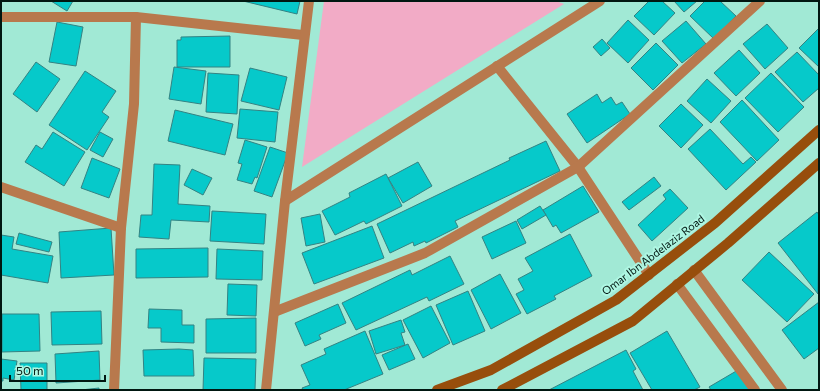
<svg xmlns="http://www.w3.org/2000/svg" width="820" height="391" font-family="Commissioner,sans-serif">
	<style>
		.green { fill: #f2abc6 }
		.building { fill: #06c9ca; stroke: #338383 }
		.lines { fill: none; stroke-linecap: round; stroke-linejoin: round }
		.street { stroke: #b8794d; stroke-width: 10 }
		.secondary { stroke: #974e0c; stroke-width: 10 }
		.labels { text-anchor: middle; stroke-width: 4; stroke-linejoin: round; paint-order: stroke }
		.street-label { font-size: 11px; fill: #001711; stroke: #aef6e2 }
	</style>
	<rect width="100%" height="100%" fill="#a1e9d5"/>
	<polygon class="green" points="324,1 556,1 564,4 302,167"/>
	<g class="building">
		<polygon points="51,1 73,1 67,11"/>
		<polygon points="243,1 300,1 297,14"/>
		<polygon points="649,1 662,1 675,13 654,35 634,16"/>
		<polygon points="674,1 697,1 684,12"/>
		<polygon points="705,1 720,1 736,16 714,39 690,16"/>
		<polygon points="628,20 649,40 628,63 607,43"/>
		<polygon points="686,21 706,44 682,63 662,41"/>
		<polygon points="57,22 83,27 76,66 49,62"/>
		<polygon points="767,24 788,48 765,69 743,44"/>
		<polygon points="819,28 819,67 799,48"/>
		<polygon points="230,36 230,67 177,67 177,40 181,40 181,37"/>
		<polygon points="602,39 610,48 601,56 593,47"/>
		<polygon points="656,43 678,65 653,90 631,68"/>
		<polygon points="739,50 760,73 736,96 714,73"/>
		<polygon points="797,52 819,75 819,88 803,102 775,72"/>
		<polygon points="36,62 60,79 37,112 13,94"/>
		<polygon points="174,67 206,71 201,104 169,99"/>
		<polygon points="250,68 287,77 279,110 241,101"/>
		<polygon points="85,71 116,91 102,112 109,117 87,150 49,125"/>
		<polygon points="208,73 239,75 237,114 206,112"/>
		<polygon points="771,73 804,107 778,132 745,98"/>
		<polygon points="707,79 731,101 711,123 687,101"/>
		<polygon points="597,94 602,103 611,97 616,105 622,102 630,114 587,143 567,114"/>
		<polygon points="742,100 779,140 757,161 720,122"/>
		<polygon points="681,104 703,125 681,148 659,126"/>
		<polygon points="240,109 278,112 275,142 237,138"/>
		<polygon points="175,110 233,124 225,155 168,141"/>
		<polygon points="710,129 743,164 751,157 756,162 726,190 688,149"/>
		<polygon points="53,132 85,152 64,186 25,162 36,145 42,149"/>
		<polygon points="100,132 113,139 103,157 90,150"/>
		<polygon points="245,140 267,147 257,178 255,177 252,184 237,180 242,164 238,163"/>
		<polygon points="546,141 560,171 455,221 458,227 426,243 425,241 414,246 413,242 390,253 377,224 510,160 509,158"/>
		<polygon points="270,147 288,153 272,197 254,191"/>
		<polygon points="92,158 120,169 109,198 81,188"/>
		<polygon points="418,162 432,186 403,203 388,178"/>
		<polygon points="154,164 180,165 178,204 210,206 209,222 171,220 169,239 139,237 141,215 152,215"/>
		<polygon points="192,169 212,178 203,195 184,185"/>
		<polygon points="386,174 402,206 366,224 364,221 335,235 322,211 350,197 349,193"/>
		<polygon points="654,177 661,186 629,210 622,202"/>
		<polygon points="583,186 599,212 561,233 556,225 553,227 543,210"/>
		<polygon points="670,189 688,208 652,241 638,225 666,199 663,195"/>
		<polygon points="540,206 546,215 522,229 517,220"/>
		<polygon points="212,211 266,214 264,244 210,241"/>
		<polygon points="817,212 819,215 818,294 778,243"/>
		<polygon points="320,214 325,242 306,246 301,218"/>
		<polygon points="516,221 526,243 492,259 482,237"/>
		<polygon points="372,226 384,258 314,284 302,253"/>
		<polygon points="111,228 114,275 61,278 59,232"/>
		<polygon points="19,233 52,242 49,252 16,244"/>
		<polygon points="570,234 592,276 554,296 556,299 527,314 516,294 524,290 518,279 533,271 525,258"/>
		<polygon points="1,235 14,237 12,249 53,256 48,283 1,275"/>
		<polygon points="208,248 208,277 136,278 136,249"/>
		<polygon points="217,249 263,251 262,280 216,279"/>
		<polygon points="769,252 814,294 787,322 742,280"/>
		<polygon points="450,256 464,284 429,301 427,297 356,330 342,303 410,270 412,275"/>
		<polygon points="500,274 521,313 491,329 471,290"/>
		<polygon points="228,284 257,285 256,316 227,315"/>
		<polygon points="468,291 485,331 453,345 436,305"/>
		<polygon points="819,302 819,348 804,359 782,330"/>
		<polygon points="338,304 346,323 319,335 321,339 305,346 295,323"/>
		<polygon points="431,306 450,343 423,358 403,320"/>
		<polygon points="149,309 182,310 182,325 194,325 194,343 161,342 161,328 148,328"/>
		<polygon points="101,311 102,344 52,345 51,312"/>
		<polygon points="2,314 39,314 40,351 2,352"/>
		<polygon points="256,318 256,353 206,353 206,319"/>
		<polygon points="401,320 405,332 401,333 405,345 376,354 369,331"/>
		<polygon points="365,331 383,374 344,390 303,390 302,388 310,385 301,365 326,354 324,349"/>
		<polygon points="667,331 700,387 694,390 652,390 630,353"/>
		<polygon points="408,344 415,359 389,370 382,355"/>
		<polygon points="179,349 193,350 194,376 144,376 143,350"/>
		<polygon points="626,350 636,369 633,371 643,390 549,390"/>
		<polygon points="99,351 100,380 56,383 55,354"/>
		<polygon points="204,358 256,359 255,390 203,390"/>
		<polygon points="1,359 17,361 14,380 3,378 3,381 1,381"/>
		<polygon points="20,363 47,363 47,390 21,390"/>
		<polygon points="738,370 750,390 711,390 709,387"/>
		<polygon points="99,388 99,390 81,390"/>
	</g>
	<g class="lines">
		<g class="street">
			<polyline points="1,17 136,17 303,35"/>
			<polyline points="497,66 578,167 649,275"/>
			<polyline points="1,187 121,228"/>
			<polyline points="285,201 600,1"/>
			<polyline points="694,270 782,390"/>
			<polyline points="677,284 755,390"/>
			<polyline points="274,312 425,253 578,167 760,1"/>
			<polyline points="114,390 121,228 134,104 136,17"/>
			<polyline points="266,390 285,201 309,1"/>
		</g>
		<g class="secondary">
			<polyline points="437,390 491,370 616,300 715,223 819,130"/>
			<polyline points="502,390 633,321 728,243 819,163"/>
		</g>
	</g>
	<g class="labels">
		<g class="street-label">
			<text transform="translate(653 255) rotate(-37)" y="4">Omar Ibn Abdelaziz Road</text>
		</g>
	</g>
	<rect width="820" height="391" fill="none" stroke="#001711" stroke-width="4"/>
	<path d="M10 375v6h95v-6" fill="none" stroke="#001711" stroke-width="2"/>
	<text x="16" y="375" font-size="12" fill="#001711" stroke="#aef6e2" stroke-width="3" paint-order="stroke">50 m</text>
</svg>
